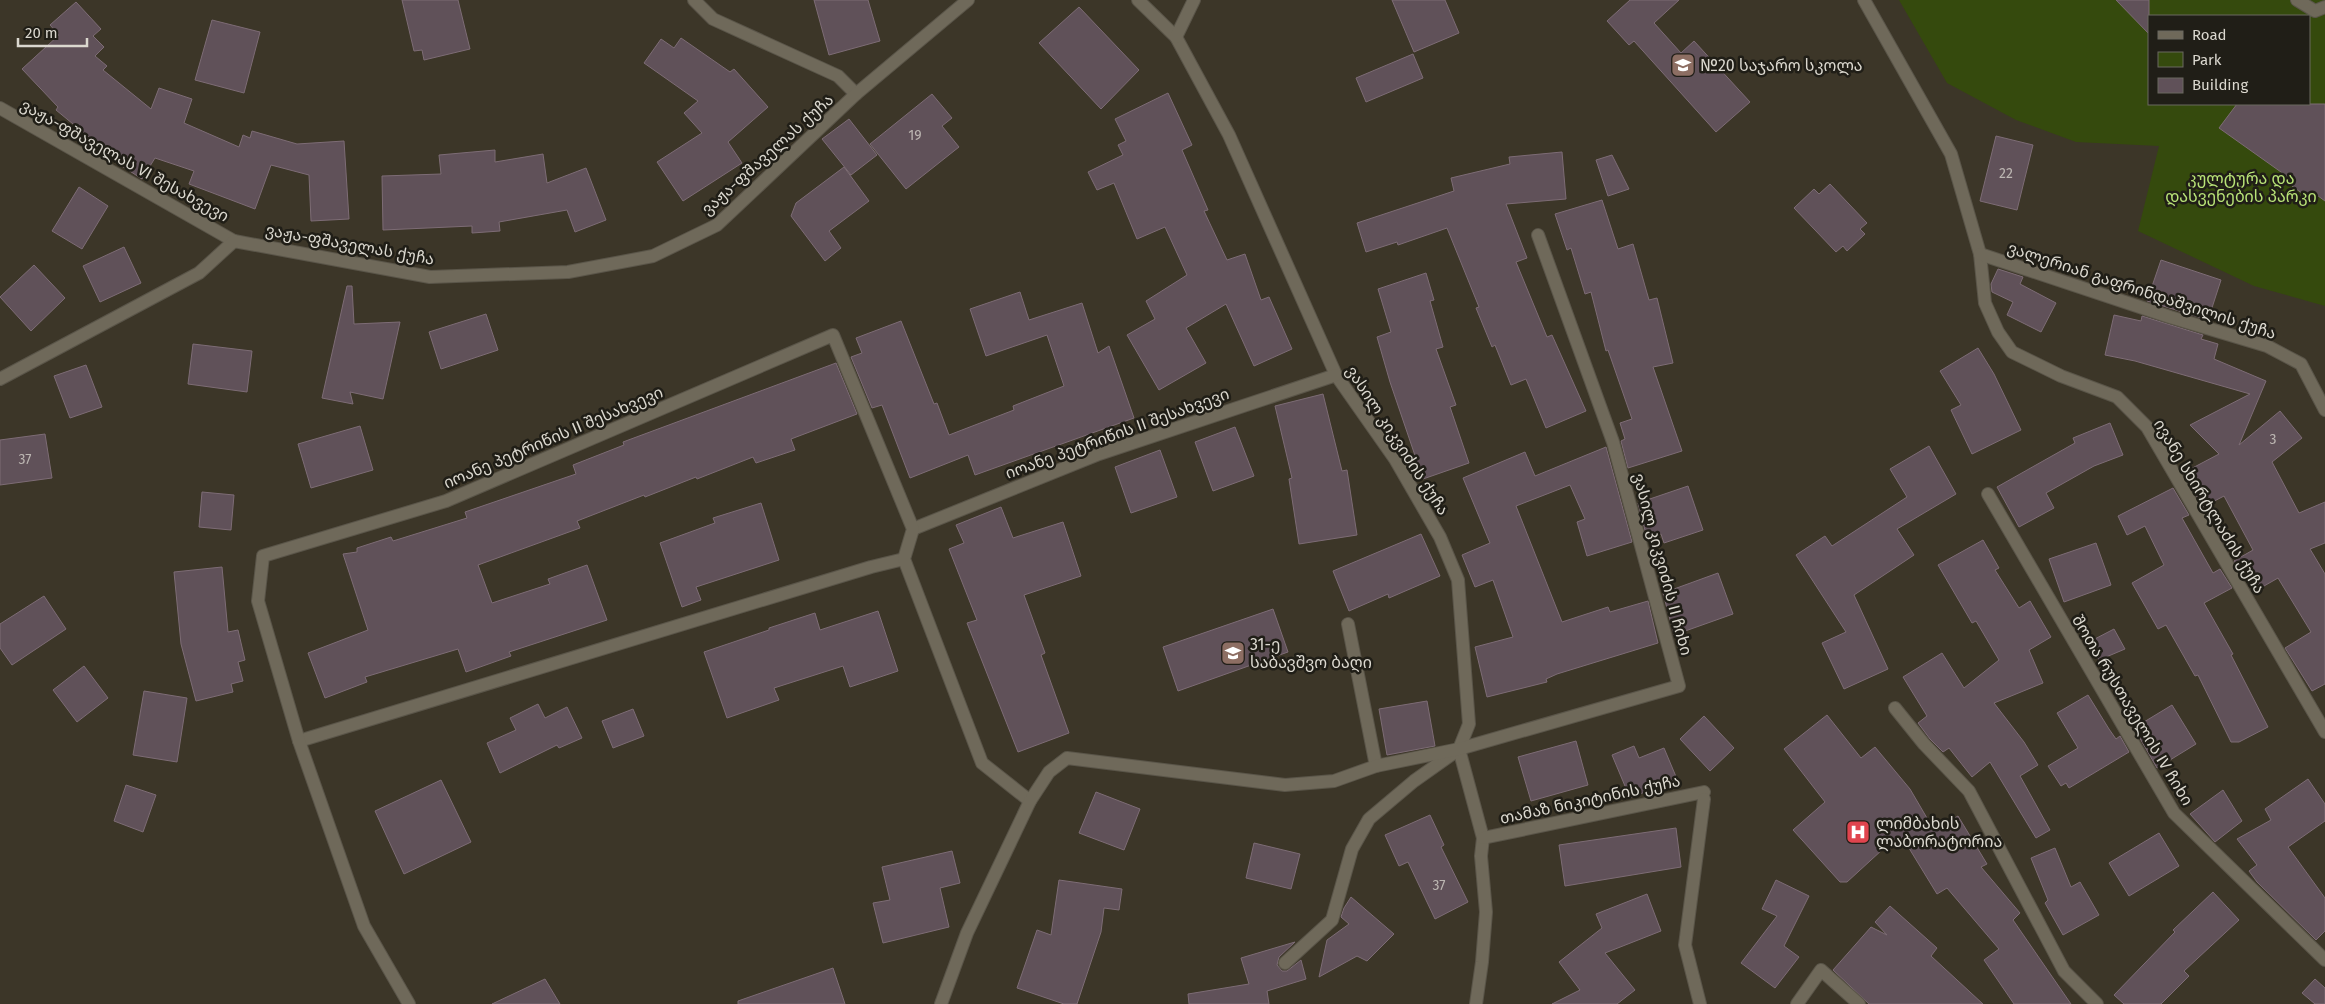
<svg xmlns="http://www.w3.org/2000/svg" width="2325" height="1004" font-family="'Fira Sans','Noto Sans Georgian',sans-serif">
	<style>
		.green { fill: #354a0d; fill-rule: evenodd }
		.building { fill: #605159; stroke: #7d6c75 }
		.lines { fill: none; stroke-linecap: round; stroke-linejoin: round }
		.pedestrian-casing { stroke: #5a5549; stroke-width: 14 }
		.minor-casing { stroke: #5a5549; stroke-width: 14 }
		.pedestrian { stroke: #6f695a; stroke-width: 12 }
		.minor { stroke: #6f695a; stroke-width: 12 }
		.labels { text-anchor: middle; stroke-width: 5; stroke-linejoin: round; paint-order: stroke }
		.number-label { font-size: 14px; fill: #bcb6b2 }
		.poi-label { font-size: 16px; fill: #dbd8cf; stroke: #201e17; text-anchor: start }
		.street-label { font-size: 16px; fill: #dbd8cf; stroke: #201e17 }
		.park-label { font-size: 16px; fill: #b8e377; stroke: #201e17 }
	</style>
	<rect width="100%" height="100%" fill="#3c3628"/>
	<path class="green" d="M1899,0H2325V306L2254,286L2138,231L2159,146L2076,142L2016,120L1947,83ZM2149,16H2309V104H2149Z"/>
	<g class="building">
		<polygon points="402,0 458,0 470,49 424,60 422,50 414,51"/>
		<polygon points="814,0 868,0 880,41 829,55"/>
		<polygon points="1392,0 1445,0 1459,33 1414,52"/>
		<polygon points="1630,0 1679,0 1654,23 1681,53 1694,41 1750,102 1716,132 1634,41 1629,45 1607,21"/>
		<polygon points="2116,0 2149,0 2149,34"/>
		<polygon points="76,2 101,29 93,36 104,47 95,56 107,66 103,70 151,109 159,88 192,99 184,123 239,147 243,135 250,138 252,131 297,144 344,141 349,219 311,221 309,175 271,165 255,209 189,184 194,171 155,158 142,179 99,151 101,147 56,110 58,107 22,69 59,35 50,25"/>
		<polygon points="1079,7 1139,70 1101,109 1039,43"/>
		<polygon points="212,20 260,32 244,93 195,80"/>
		<polygon points="681,38 730,72 734,69 768,107 728,142 742,163 683,201 657,162 702,133 684,113 698,101 644,63 661,39 674,48"/>
		<polygon points="1413,54 1423,78 1366,102 1356,78"/>
		<polygon points="1168,93 1192,145 1182,150 1208,210 1204,211 1227,260 1245,254 1261,300 1269,297 1292,349 1254,366 1226,304 1186,328 1206,363 1159,390 1127,335 1155,319 1146,301 1187,275 1165,227 1137,239 1114,183 1097,190 1088,172 1123,155 1118,145 1126,141 1115,119"/>
		<polygon points="932,94 952,118 942,126 959,147 906,189 870,144"/>
		<polygon points="2237,104 2325,104 2325,201 2314,193 2310,199 2292,186 2295,182 2219,128"/>
		<polygon points="849,119 877,155 851,175 822,139"/>
		<polygon points="1996,136 2033,145 2017,210 1980,201"/>
		<polygon points="495,150 495,162 543,154 547,183 586,168 606,220 575,232 567,210 499,222 500,231 472,233 472,226 383,230 382,176 441,174 439,155"/>
		<polygon points="1562,152 1566,199 1506,204 1527,258 1516,262 1547,337 1552,335 1586,411 1546,428 1526,379 1511,385 1495,345 1492,347 1476,308 1479,307 1447,228 1398,245 1397,242 1366,252 1357,223 1454,191 1451,178 1510,164 1509,157"/>
		<polygon points="1612,155 1629,189 1608,196 1596,160"/>
		<polygon points="844,167 869,201 829,231 841,248 825,261 791,216 796,203"/>
		<polygon points="1830,184 1867,223 1860,229 1865,234 1847,251 1843,246 1836,252 1794,208 1814,189 1819,194"/>
		<polygon points="79,187 108,206 82,249 52,231"/>
		<polygon points="1602,200 1618,249 1633,244 1649,300 1657,298 1673,363 1653,367 1682,451 1628,468 1621,441 1625,439 1620,423 1632,419 1608,350 1606,351 1591,292 1585,294 1571,248 1567,250 1555,214"/>
		<polygon points="124,247 141,283 100,302 83,266"/>
		<polygon points="2161,260 2221,280 2208,320 2147,301"/>
		<polygon points="34,265 65,298 31,331 0,297"/>
		<polygon points="1998,269 2023,277 2020,284 2056,303 2041,332 2007,315 2013,302 1992,292 1991,284"/>
		<polygon points="1426,273 1434,300 1430,301 1443,347 1436,349 1456,405 1450,407 1469,463 1423,479 1390,382 1377,337 1391,332 1378,289"/>
		<polygon points="347,286 352,286 354,324 400,322 383,399 350,392 353,404 322,398"/>
		<polygon points="1020,292 1029,320 1082,303 1098,353 1109,346 1134,418 975,475 968,455 910,478 882,405 872,408 851,357 862,353 856,338 901,321 934,404 937,403 949,435 1014,410 1013,406 1064,386 1047,335 986,356 970,309"/>
		<polygon points="486,314 498,350 441,369 429,332"/>
		<polygon points="2114,315 2141,321 2142,316 2203,335 2201,339 2218,344 2214,359 2266,381 2239,445 2280,411 2302,438 2272,462 2299,513 2325,502 2325,543 2310,549 2325,574 2325,684 2312,691 2285,648 2311,632 2278,578 2257,590 2250,578 2246,580 2234,561 2253,550 2224,496 2203,507 2183,473 2219,454 2190,425 2250,394 2135,361 2105,355"/>
		<polygon points="193,344 252,351 247,392 188,384"/>
		<polygon points="1978,348 1994,374 2021,430 1972,454 1951,410 1961,405 1940,371"/>
		<polygon points="836,363 857,414 791,439 795,450 756,463 753,457 697,479 696,477 645,497 644,495 577,521 580,528 478,565 492,603 550,584 548,579 587,565 607,620 509,652 511,656 466,672 458,649 365,677 367,682 325,698 308,653 368,630 343,554 357,552 357,548 391,537 393,541 467,518 465,512 576,474 573,465 624,445 623,442"/>
		<polygon points="86,365 102,407 70,418 54,376"/>
		<polygon points="1323,394 1342,471 1347,470 1357,535 1299,544 1289,479 1292,478 1275,406"/>
		<polygon points="2110,423 2123,455 2094,466 2046,493 2054,508 2019,527 1997,487 2075,443 2073,438"/>
		<polygon points="360,426 373,470 311,488 298,444"/>
		<polygon points="1235,427 1254,476 1213,491 1195,442"/>
		<polygon points="45,434 52,478 0,485 0,440"/>
		<polygon points="1929,446 1956,494 1897,529 1914,555 1854,595 1888,669 1844,689 1822,643 1846,632 1796,555 1825,536 1832,546 1907,497 1890,469"/>
		<polygon points="1606,447 1632,542 1587,556 1577,522 1585,519 1570,485 1516,506 1562,622 1608,607 1610,612 1648,601 1658,643 1557,674 1546,679 1547,682 1487,697 1475,647 1513,637 1493,580 1475,587 1462,555 1490,543 1463,478 1525,452 1535,476"/>
		<polygon points="1160,450 1177,497 1131,513 1115,467"/>
		<polygon points="1688,486 1703,530 1664,543 1661,534 1647,538 1638,503"/>
		<polygon points="2173,488 2189,515 2182,518 2213,573 2220,569 2232,588 2204,603 2233,654 2231,655 2268,727 2239,742 2231,742 2198,675 2195,676 2166,625 2158,629 2132,583 2164,565 2145,526 2127,535 2118,516"/>
		<polygon points="202,492 234,495 231,530 199,527"/>
		<polygon points="761,503 779,560 696,587 701,600 682,607 660,543 715,523 713,518"/>
		<polygon points="1001,507 1013,538 1063,522 1081,576 1024,595 1045,653 1041,655 1069,733 1018,752 967,623 977,620 949,549 964,543 956,525"/>
		<polygon points="1421,534 1440,576 1389,598 1388,594 1349,611 1333,571"/>
		<polygon points="1983,540 1999,568 1995,570 2019,608 2030,601 2051,637 2029,650 2043,683 1994,703 2024,742 2038,765 2020,776 2050,830 2036,838 1990,762 1972,777 1949,748 1943,752 1930,739 1918,723 1927,716 1903,677 1942,653 1964,688 1999,660 1976,621 1972,623 1938,565"/>
		<polygon points="2096,543 2111,585 2064,602 2049,559"/>
		<polygon points="222,567 228,632 238,630 245,660 238,662 243,681 231,684 233,692 196,701 181,644 174,572"/>
		<polygon points="1718,573 1733,614 1674,635 1663,593"/>
		<polygon points="44,596 66,629 12,665 0,648 0,624"/>
		<polygon points="1273,609 1288,652 1178,691 1163,647"/>
		<polygon points="878,611 898,671 850,687 843,666 774,688 779,700 727,718 704,652 769,630 769,628 815,613 820,630"/>
		<polygon points="2114,629 2125,649 2099,660 2089,642"/>
		<polygon points="84,666 108,698 77,722 53,690"/>
		<polygon points="144,691 187,698 177,762 133,755"/>
		<polygon points="2088,695 2109,729 2116,739 2120,736 2129,752 2069,788 2066,783 2061,786 2048,766 2078,748 2057,713"/>
		<polygon points="1427,701 1435,746 1387,755 1379,709"/>
		<polygon points="538,704 545,718 567,707 582,738 559,748 557,745 500,773 487,743 516,730 510,718"/>
		<polygon points="2172,705 2196,744 2157,768 2134,728"/>
		<polygon points="633,709 644,736 613,748 602,721"/>
		<polygon points="1827,715 1861,758 1875,747 1910,789 1934,830 1958,816 1987,864 1981,867 2020,913 2013,920 2071,1004 2014,1004 1984,960 1999,949 1947,888 1937,894 1904,840 1897,844 1894,839 1847,882 1840,882 1793,830 1825,802 1784,749"/>
		<polygon points="1704,716 1734,748 1710,771 1680,739"/>
		<polygon points="1576,741 1588,785 1531,801 1518,757"/>
		<polygon points="1634,746 1639,758 1664,748 1677,779 1630,798 1612,755"/>
		<polygon points="2308,779 2325,804 2325,821 2288,847 2325,898 2325,931 2316,940 2257,882 2249,871 2257,865 2237,839 2271,820 2265,809"/>
		<polygon points="441,780 471,842 404,874 375,811"/>
		<polygon points="126,785 156,795 143,832 114,821"/>
		<polygon points="2223,790 2242,821 2215,842 2190,814"/>
		<polygon points="1096,792 1140,809 1124,850 1079,833"/>
		<polygon points="1430,815 1444,845 1441,847 1468,902 1435,919 1408,862 1399,866 1385,835"/>
		<polygon points="1676,828 1681,867 1565,886 1559,845"/>
		<polygon points="2159,833 2179,866 2129,896 2109,863"/>
		<polygon points="1254,843 1300,854 1291,889 1246,878"/>
		<polygon points="2055,848 2071,887 2080,882 2099,915 2063,935 2045,903 2048,900 2031,858"/>
		<polygon points="952,851 960,883 940,888 949,927 883,943 873,903 890,900 882,867"/>
		<polygon points="1059,880 1122,889 1119,910 1104,908 1101,932 1077,1004 1064,1004 1017,988 1037,930 1051,935"/>
		<polygon points="1776,880 1809,896 1784,946 1799,957 1775,988 1741,963 1777,916 1762,909"/>
		<polygon points="2213,892 2239,920 2184,971 2189,976 2161,1004 2124,1004 2114,995 2175,932 2173,930"/>
		<polygon points="1647,894 1661,931 1605,953 1635,990 1617,1004 1552,1004 1580,990 1559,962 1602,928 1596,914"/>
		<polygon points="1351,897 1394,934 1367,961 1357,956 1319,977 1327,940 1349,924 1341,917 1344,908"/>
		<polygon points="1890,906 1937,948 1931,956 1983,1004 1869,1004 1833,970 1871,927 1887,935 1875,922"/>
		<polygon points="1295,942 1279,957 1277,965 1282,971 1287,971 1301,960 1306,979 1267,991 1269,1004 1189,1004 1188,994 1249,984 1241,958"/>
		<polygon points="833,968 845,1004 738,1004 738,1001"/>
		<polygon points="545,979 560,1004 492,1004"/>
		<polygon points="2315,979 2325,988 2325,1004 2315,1004 2302,993"/>
	</g>
	<g class="lines">
		<g class="pedestrian-casing">
			<polyline id="pedestrian" points="2297,0 2315,11 2325,7"/>
		</g>
		<g class="minor-casing">
			<g id="minor">
				<polyline points="694,0 713,19 838,76 856,94"/>
				<polyline points="1138,0 1176,37 1229,135 1336,375 1395,459 1440,537 1458,580 1469,724 1459,749 1483,838 1481,856 1486,912 1482,962 1476,1004"/>
				<polyline points="1864,0 1951,154 1980,254 1985,303 1998,332 2012,352 2061,376 2117,397 2147,427 2325,732"/>
				<polyline points="1176,37 1194,0"/>
				<polyline points="0,108 234,241"/>
				<polyline points="1980,254 2170,317 2267,346 2301,364 2325,410"/>
				<polyline points="0,379 199,273 234,241 430,277 568,272 653,256 717,225 856,94 968,0"/>
				<polyline points="1988,494 2174,813 2325,960"/>
				<polyline points="913,529 1099,454 1336,375"/>
				<polyline points="1348,624 1376,766"/>
				<polyline points="1895,708 1924,744 1969,791 2064,971 2097,1004"/>
				<polyline points="299,741 871,567 904,559"/>
				<polyline points="1483,838 1704,792"/>
				<polyline points="1285,963 1332,920 1352,849 1369,819 1414,781 1455,752"/>
				<polyline points="409,1004 364,926 299,741 258,601 263,556 446,501 833,335 913,529 904,559 982,763 1030,801"/>
				<polyline points="941,1004 967,933 1030,801 1049,772 1067,758 1285,785 1334,781 1376,766 1459,749 1679,686 1613,442 1538,235"/>
				<polyline points="1700,1004 1685,945 1704,799"/>
				<polyline points="1797,1004 1821,970 1859,1004"/>
			</g>
		</g>
		<use href="#pedestrian" class="pedestrian"/>
		<use href="#minor" class="minor"/>
	</g>
	<defs>
		<g id="school-square" transform="scale(1.25)"><rect x="-9" y="-9" width="18" height="18" rx="4" fill="#8d6e63" stroke="#201e17"/><path d="M0-5L7-2L0 1L-7-2ZM-4 1L0 2.5L4 1V4Q0 6-4 4Z" fill="#fff"/></g>
		<g id="hospital-square" transform="scale(1.25)"><rect x="-9" y="-9" width="18" height="18" rx="4" fill="#e0444e" stroke="#201e17"/><path d="M-5-5h3v3.5h4V-5h3V5h-3V1.5h-4V5h-3Z" fill="#fff"/></g>
	</defs>
	<g fill-rule="evenodd">
		<use href="#school-square" x="1683" y="65"/>
		<use href="#school-square" x="1233" y="653"/>
		<use href="#hospital-square" x="1858" y="832"/>
	</g>
	<g class="labels">
		<g class="number-label">
			<text x="915" y="140">19</text>
			<text x="2006" y="178">22</text>
			<text x="2273" y="444">3</text>
			<text x="25" y="464">37</text>
			<text x="1439" y="890">37</text>
		</g>
		<g class="poi-label">
			<text x="1700" y="71">№20 საჯარო სკოლა</text>
			<text x="1250" y="650">31-ე<tspan x="1250" dy="18">საბავშვო ბაღი</tspan></text>
			<text x="1876" y="829">ლიმბახის<tspan x="1876" dy="18">ლაბორატორია</tspan></text>
		</g>
		<g class="street-label">
			<text transform="translate(767 154) rotate(-42)" y="6">ვაჟა-ფშაველას ქუჩა</text>
			<text transform="translate(125 160) rotate(29)" y="6">ვაჟა-ფშაველას VI შესახვევი</text>
			<text transform="translate(350 244) rotate(10)" y="6">ვაჟა-ფშაველას ქუჩა</text>
			<text transform="translate(2142 290) rotate(18)" y="6">ვალერიან გაფრინდაშვილის ქუჩა</text>
			<text transform="translate(1117 433) rotate(-20)" y="6">იოანე პეტრიწის II შესახვევი</text>
			<text transform="translate(553 437) rotate(-23)" y="6">იოანე პეტრიწის II შესახვევი</text>
			<text transform="translate(1398 440) rotate(57)" y="6">ვასილ კიკვიძის ქუჩა</text>
			<text transform="translate(2210 506) rotate(59)" y="6">ივანე სხირტლაძის ქუჩა</text>
			<text transform="translate(1663 564) rotate(75)" y="6">ვასილ კიკვიძის II ჩიხი</text>
			<text transform="translate(2133 710) rotate(59)" y="6">შოთა რუსთაველის IV ჩიხი</text>
			<text transform="translate(1590 799) rotate(-12)" y="6">თამაზ ნიკიტინის ქუჩა</text>
		</g>
		<g class="park-label">
			<text x="2241" y="184">კულტურა და<tspan x="2241" dy="18">დასვენების პარკი</tspan></text>
		</g>
	</g>
	<rect x="2148" y="15" width="162" height="90" fill="#201e17" stroke="#6b6861"/>
	<rect x="2158" y="31" width="25" height="8" fill="#6f695a" stroke="#6b6861"/>
	<text x="2192" y="40" font-size="15" fill="#dbd8cf">Road</text>
	<rect x="2158" y="52" width="25" height="15" fill="#354a0d" stroke="#6b6861"/>
	<text x="2192" y="65" font-size="15" fill="#dbd8cf">Park</text>
	<rect x="2158" y="78" width="25" height="15" fill="#605159" stroke="#6b6861"/>
	<text x="2192" y="90" font-size="15" fill="#dbd8cf">Building</text>
	<path d="M18 38v8h69v-8" fill="none" stroke="#dbd8cf" stroke-width="2.5"/>
	<text x="25" y="38" font-size="15" fill="#dbd8cf" stroke="#201e17" stroke-width="4" paint-order="stroke">20 m</text>
</svg>
